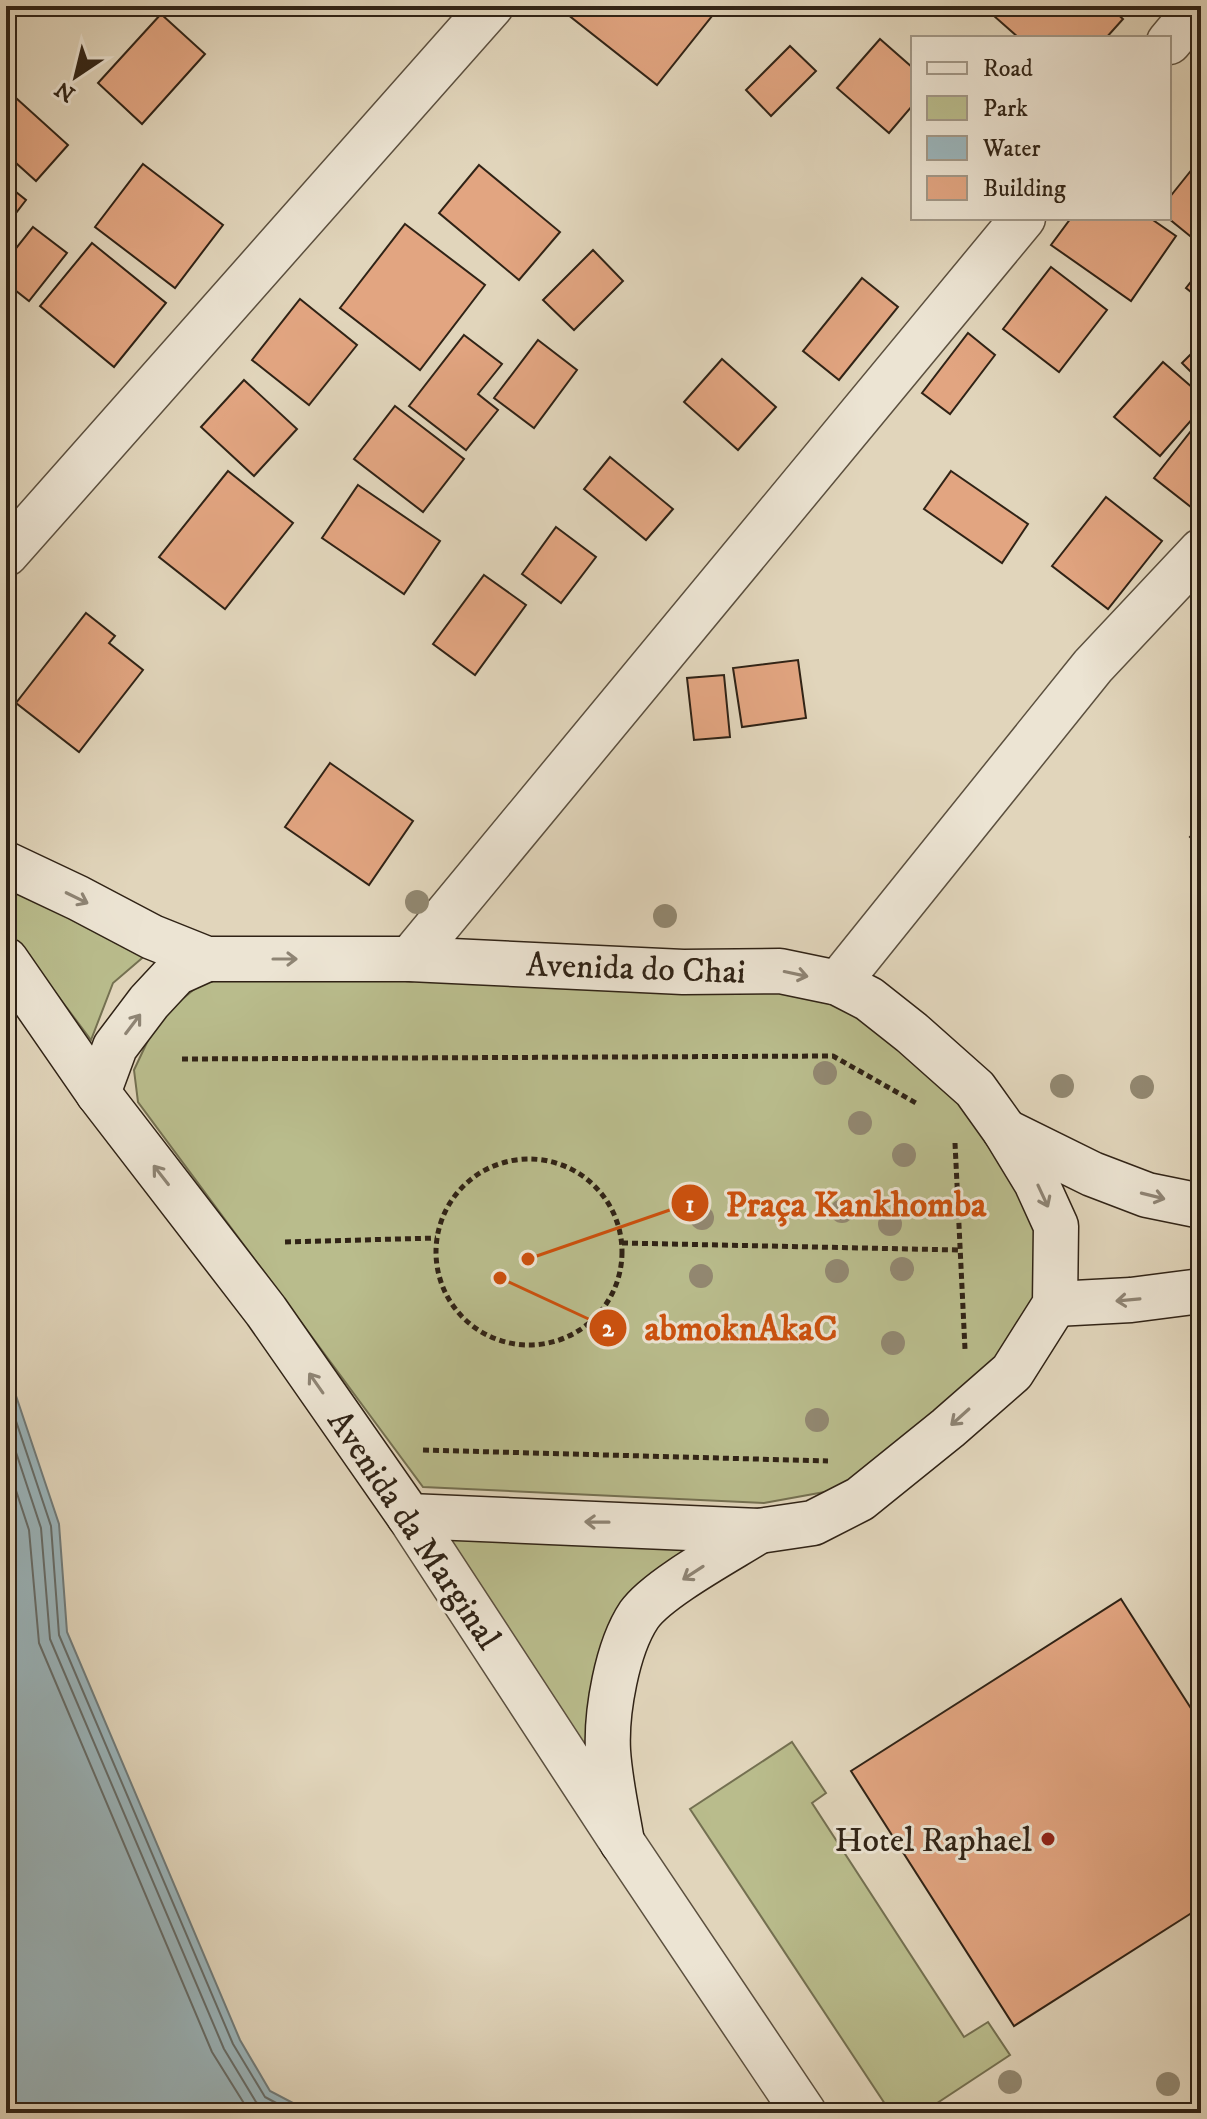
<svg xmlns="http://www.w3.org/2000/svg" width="1207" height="2119" font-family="'IM FELL DW Pica',serif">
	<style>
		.green { fill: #b9bc8c; stroke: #747051; stroke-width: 2 }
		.water { fill: #9ab5bc; stroke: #707b7a; stroke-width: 2 }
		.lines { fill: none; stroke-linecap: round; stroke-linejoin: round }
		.shore { stroke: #656c69; stroke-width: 2 }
		.building { fill: #e2a581; stroke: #302316; stroke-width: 2 }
		.minor-casing { stroke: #5c503f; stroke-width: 47 }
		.tertiary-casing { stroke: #5c503f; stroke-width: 47 }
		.secondary-casing { stroke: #302316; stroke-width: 47 }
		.path { stroke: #302316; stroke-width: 5; stroke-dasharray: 6 4; stroke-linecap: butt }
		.minor { stroke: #ece4d3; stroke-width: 44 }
		.tertiary { stroke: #ece4d3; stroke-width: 44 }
		.secondary { stroke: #ece4d3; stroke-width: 44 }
		.tree { fill: #928871 }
		.oneway { stroke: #8e8474 }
		.poi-dot { fill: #8f2418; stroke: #ece4d3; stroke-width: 3 }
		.labels { text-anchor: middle; stroke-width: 6; stroke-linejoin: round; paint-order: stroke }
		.street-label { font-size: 34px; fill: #302316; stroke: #ece4d3 }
		.poi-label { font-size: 34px; fill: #302316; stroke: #ece4d3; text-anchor: end }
		.leader { fill: none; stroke: #cc510e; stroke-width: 3 }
		.callout-dot { fill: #cc510e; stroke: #ece4d3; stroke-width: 3 }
		.mark-label { font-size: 24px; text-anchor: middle; font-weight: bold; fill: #fff }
		.callout-label { font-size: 36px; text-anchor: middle; font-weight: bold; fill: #cc510e; stroke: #ece4d3; stroke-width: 6; stroke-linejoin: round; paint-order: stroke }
	</style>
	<rect width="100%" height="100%" fill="#e1d5bb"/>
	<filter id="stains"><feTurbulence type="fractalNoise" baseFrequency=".0025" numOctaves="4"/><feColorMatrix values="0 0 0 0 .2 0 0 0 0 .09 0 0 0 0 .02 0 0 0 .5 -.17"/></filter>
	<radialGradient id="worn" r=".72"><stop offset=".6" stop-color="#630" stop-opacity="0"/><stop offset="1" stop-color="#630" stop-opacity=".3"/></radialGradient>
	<g class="green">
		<polygon points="6,886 148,953 113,983 91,1040 6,927"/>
		<polygon points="209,977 779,985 863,1013 958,1093 992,1136 1039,1234 1040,1298 992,1368 841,1489 764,1503 423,1487 138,1102 134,1070 158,1019"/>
		<polygon points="444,1536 712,1544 644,1586 598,1783"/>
		<polygon points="792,1742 826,1793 812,1803 964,2037 988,2022 1010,2055 922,2113 891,2113 690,1809"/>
	</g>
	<polygon class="water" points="6,1366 59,1524 67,1632 240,2040 270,2091 312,2113 6,2113"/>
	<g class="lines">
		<g class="shore">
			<polyline points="6,1391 51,1526 59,1635 233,2044 265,2097 295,2113"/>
			<polyline points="6,1422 41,1528 50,1639 224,2049 256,2102 273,2113"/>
			<polyline points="6,1460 29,1530 39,1643 212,2052 250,2113"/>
		</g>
	</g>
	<g class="building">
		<polygon points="573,6 720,6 657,85 567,14"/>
		<polygon points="1003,6 1108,6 1123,19 1106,38 1019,38 994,16"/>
		<polygon points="161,14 205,54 142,124 98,83"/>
		<polygon points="880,39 913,68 913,105 889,133 837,88"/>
		<polygon points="790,46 816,71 771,116 746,90"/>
		<polygon points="6,55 14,62 6,72"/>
		<polygon points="16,98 68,145 36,181 6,154 6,109"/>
		<polygon points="1201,158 1201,245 1168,218 1169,198"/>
		<polygon points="143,164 223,225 175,288 95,227"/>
		<polygon points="479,165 560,232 519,280 439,213"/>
		<polygon points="6,184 26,200 6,226"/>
		<polygon points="1071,218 1150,218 1176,236 1131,301 1051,245"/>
		<polygon points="405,224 485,285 420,370 340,308"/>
		<polygon points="33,227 67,253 29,301 6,283 6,261"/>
		<polygon points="92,243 166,303 114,367 40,306"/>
		<polygon points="593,250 623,281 574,330 543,300"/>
		<polygon points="1051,267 1107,310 1059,372 1003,329"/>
		<polygon points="1201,269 1201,300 1186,288"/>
		<polygon points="862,278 898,307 839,380 803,351"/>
		<polygon points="300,299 357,345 309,405 252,360"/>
		<polygon points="968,333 995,355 950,414 922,393"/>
		<polygon points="464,335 502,364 478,394 498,410 466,450 409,406"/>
		<polygon points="538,340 577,370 534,428 494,398"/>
		<polygon points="1201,344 1201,382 1182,363"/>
		<polygon points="722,359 776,407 738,450 684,402"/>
		<polygon points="1163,362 1201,395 1201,409 1160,456 1114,417"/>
		<polygon points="244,380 297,429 254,476 201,427"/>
		<polygon points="395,406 464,459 423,512 354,459"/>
		<polygon points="1198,422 1201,425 1201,515 1154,478"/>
		<polygon points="610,457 673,509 646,540 584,489"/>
		<polygon points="228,471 293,523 225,609 159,557"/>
		<polygon points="951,471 1028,524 1002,563 924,509"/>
		<polygon points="358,485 440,541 404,594 322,538"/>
		<polygon points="1106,497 1162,541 1108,609 1052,566"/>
		<polygon points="556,527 596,557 561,603 522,574"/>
		<polygon points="484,575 526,605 475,675 433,644"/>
		<polygon points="86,613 115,636 109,643 143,670 79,752 16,703"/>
		<polygon points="798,660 806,718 742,727 733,668"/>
		<polygon points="724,675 730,737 694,740 687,678"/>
		<polygon points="330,763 413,821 369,885 285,827"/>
		<polygon points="1201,825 1201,847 1190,837"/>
		<polygon points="1121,1599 1201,1724 1201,1907 1014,2026 851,1771"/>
	</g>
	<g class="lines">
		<g class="minor-casing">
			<g id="minor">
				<polyline points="1169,42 1199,6"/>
				<polyline points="6,554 491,6"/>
				<polyline points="410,959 1023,218"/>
				<polyline points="838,983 1093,666 1201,551"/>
			</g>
		</g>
		<g class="tertiary-casing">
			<polyline id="tertiary" points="409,1516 622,1842 804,2113"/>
		</g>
		<g class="secondary-casing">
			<g id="secondary">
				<polyline points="6,864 78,898 152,937 207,959 410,959 683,972 780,971 838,983 869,999 912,1033 975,1089 1005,1131 1036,1182 1056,1226 1055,1304 1012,1372 948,1428 860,1499 813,1523 759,1531 409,1516 266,1311 98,1093 6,960"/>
				<polyline points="98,1093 115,1047 149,1002 176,973 207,959"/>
				<polyline points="1005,1131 1092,1174 1147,1195 1201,1206"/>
				<polyline points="1055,1304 1131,1300 1201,1291"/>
				<path d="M622,1842C617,1812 610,1782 608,1751C606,1712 617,1648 639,1615C658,1588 729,1550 759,1531"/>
			</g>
		</g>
		<g class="path">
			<polyline points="182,1059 833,1056 916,1103"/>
			<polyline points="955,1143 965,1349"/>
			<circle cx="529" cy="1252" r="93"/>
			<polyline points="285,1242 436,1238"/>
			<polyline points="622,1243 960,1250"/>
			<polyline points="423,1450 828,1461"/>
		</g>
		<use href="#minor" class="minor"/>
		<use href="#tertiary" class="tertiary"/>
		<use href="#secondary" class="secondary"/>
	</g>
	<g class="tree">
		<circle cx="417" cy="902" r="12"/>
		<circle cx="665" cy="916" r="12"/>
		<circle cx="825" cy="1073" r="12"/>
		<circle cx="1062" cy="1086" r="12"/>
		<circle cx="1142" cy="1087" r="12"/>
		<circle cx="860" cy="1123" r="12"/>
		<circle cx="904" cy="1155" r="12"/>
		<circle cx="842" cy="1211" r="12"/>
		<circle cx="702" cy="1218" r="12"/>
		<circle cx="890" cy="1224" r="12"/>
		<circle cx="902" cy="1269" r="12"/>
		<circle cx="837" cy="1271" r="12"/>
		<circle cx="701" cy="1276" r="12"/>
		<circle cx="893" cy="1343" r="12"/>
		<circle cx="817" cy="1420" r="12"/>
		<circle cx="1010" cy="2082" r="12"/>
		<circle cx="1168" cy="2084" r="12"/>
	</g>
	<defs><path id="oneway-shaft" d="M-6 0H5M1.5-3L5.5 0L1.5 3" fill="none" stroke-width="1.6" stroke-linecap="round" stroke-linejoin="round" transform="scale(2)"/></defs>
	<g class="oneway">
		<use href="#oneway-shaft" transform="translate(77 898) rotate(26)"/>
		<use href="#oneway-shaft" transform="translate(285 959)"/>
		<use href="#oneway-shaft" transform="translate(796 974) rotate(12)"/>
		<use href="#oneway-shaft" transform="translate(133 1024) rotate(-53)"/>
		<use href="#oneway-shaft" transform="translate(161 1175) rotate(-128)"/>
		<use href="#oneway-shaft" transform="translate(1043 1196) rotate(65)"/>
		<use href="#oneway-shaft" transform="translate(1153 1196) rotate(14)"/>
		<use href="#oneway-shaft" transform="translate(1128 1300) rotate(175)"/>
		<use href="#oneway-shaft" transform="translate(316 1383) rotate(-125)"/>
		<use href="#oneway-shaft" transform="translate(960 1417) rotate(138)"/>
		<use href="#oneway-shaft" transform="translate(597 1522) rotate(-179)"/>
		<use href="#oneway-shaft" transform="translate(693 1573) rotate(147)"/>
	</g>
	<circle class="poi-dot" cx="1048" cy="1839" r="8"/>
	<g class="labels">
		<g class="street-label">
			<text transform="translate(636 967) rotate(2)" y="12">Avenida do Chai</text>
			<text transform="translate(415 1529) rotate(56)" y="12">Avenida da Marginal</text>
		</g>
		<g class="poi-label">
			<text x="1032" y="1851">Hotel Raphael</text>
		</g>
	</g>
	<path class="leader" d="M528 1259L690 1203M500 1278L608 1328"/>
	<g class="callout-dot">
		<circle cx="528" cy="1259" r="8"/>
		<circle cx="500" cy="1278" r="8"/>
		<circle cx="690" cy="1203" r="20"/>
		<circle cx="608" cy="1328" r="20"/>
	</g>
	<g class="mark-label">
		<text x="690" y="1212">1</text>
		<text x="608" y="1336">2</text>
	</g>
	<g class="callout-label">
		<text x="856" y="1216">Praça Kankhomba</text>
		<text x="741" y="1340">abmoknAkaC</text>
	</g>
	<rect width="1207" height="2119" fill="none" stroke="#e1d5bb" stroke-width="32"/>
	<rect x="8" y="8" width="1191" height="2103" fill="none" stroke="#302316" stroke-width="4"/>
	<rect x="16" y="16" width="1175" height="2087" fill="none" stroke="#302316" stroke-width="2"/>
	<rect x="911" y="36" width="260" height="184" fill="#ece4d3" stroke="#a19787" stroke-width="2"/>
	<rect x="927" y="62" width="40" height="12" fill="#ece4d3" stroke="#a19787" stroke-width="2"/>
	<text x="983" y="76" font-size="24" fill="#302316">Road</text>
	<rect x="927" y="96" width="40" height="24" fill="#b9bc8c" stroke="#a19787" stroke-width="2"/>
	<text x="983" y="116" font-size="24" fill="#302316">Park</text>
	<rect x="927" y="136" width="40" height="24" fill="#9ab5bc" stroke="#a19787" stroke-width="2"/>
	<text x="983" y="156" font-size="24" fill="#302316">Water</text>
	<rect x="927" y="176" width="40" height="24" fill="#e2a581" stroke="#a19787" stroke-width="2"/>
	<text x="983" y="196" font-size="24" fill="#302316">Building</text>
	<g transform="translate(76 76) rotate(215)" stroke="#ece4d3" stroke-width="6" paint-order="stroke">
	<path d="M0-6L14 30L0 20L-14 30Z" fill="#302316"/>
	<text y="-12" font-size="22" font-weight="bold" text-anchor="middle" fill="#302316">N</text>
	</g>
	<rect width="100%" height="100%" filter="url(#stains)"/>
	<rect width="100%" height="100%" fill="url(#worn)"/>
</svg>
